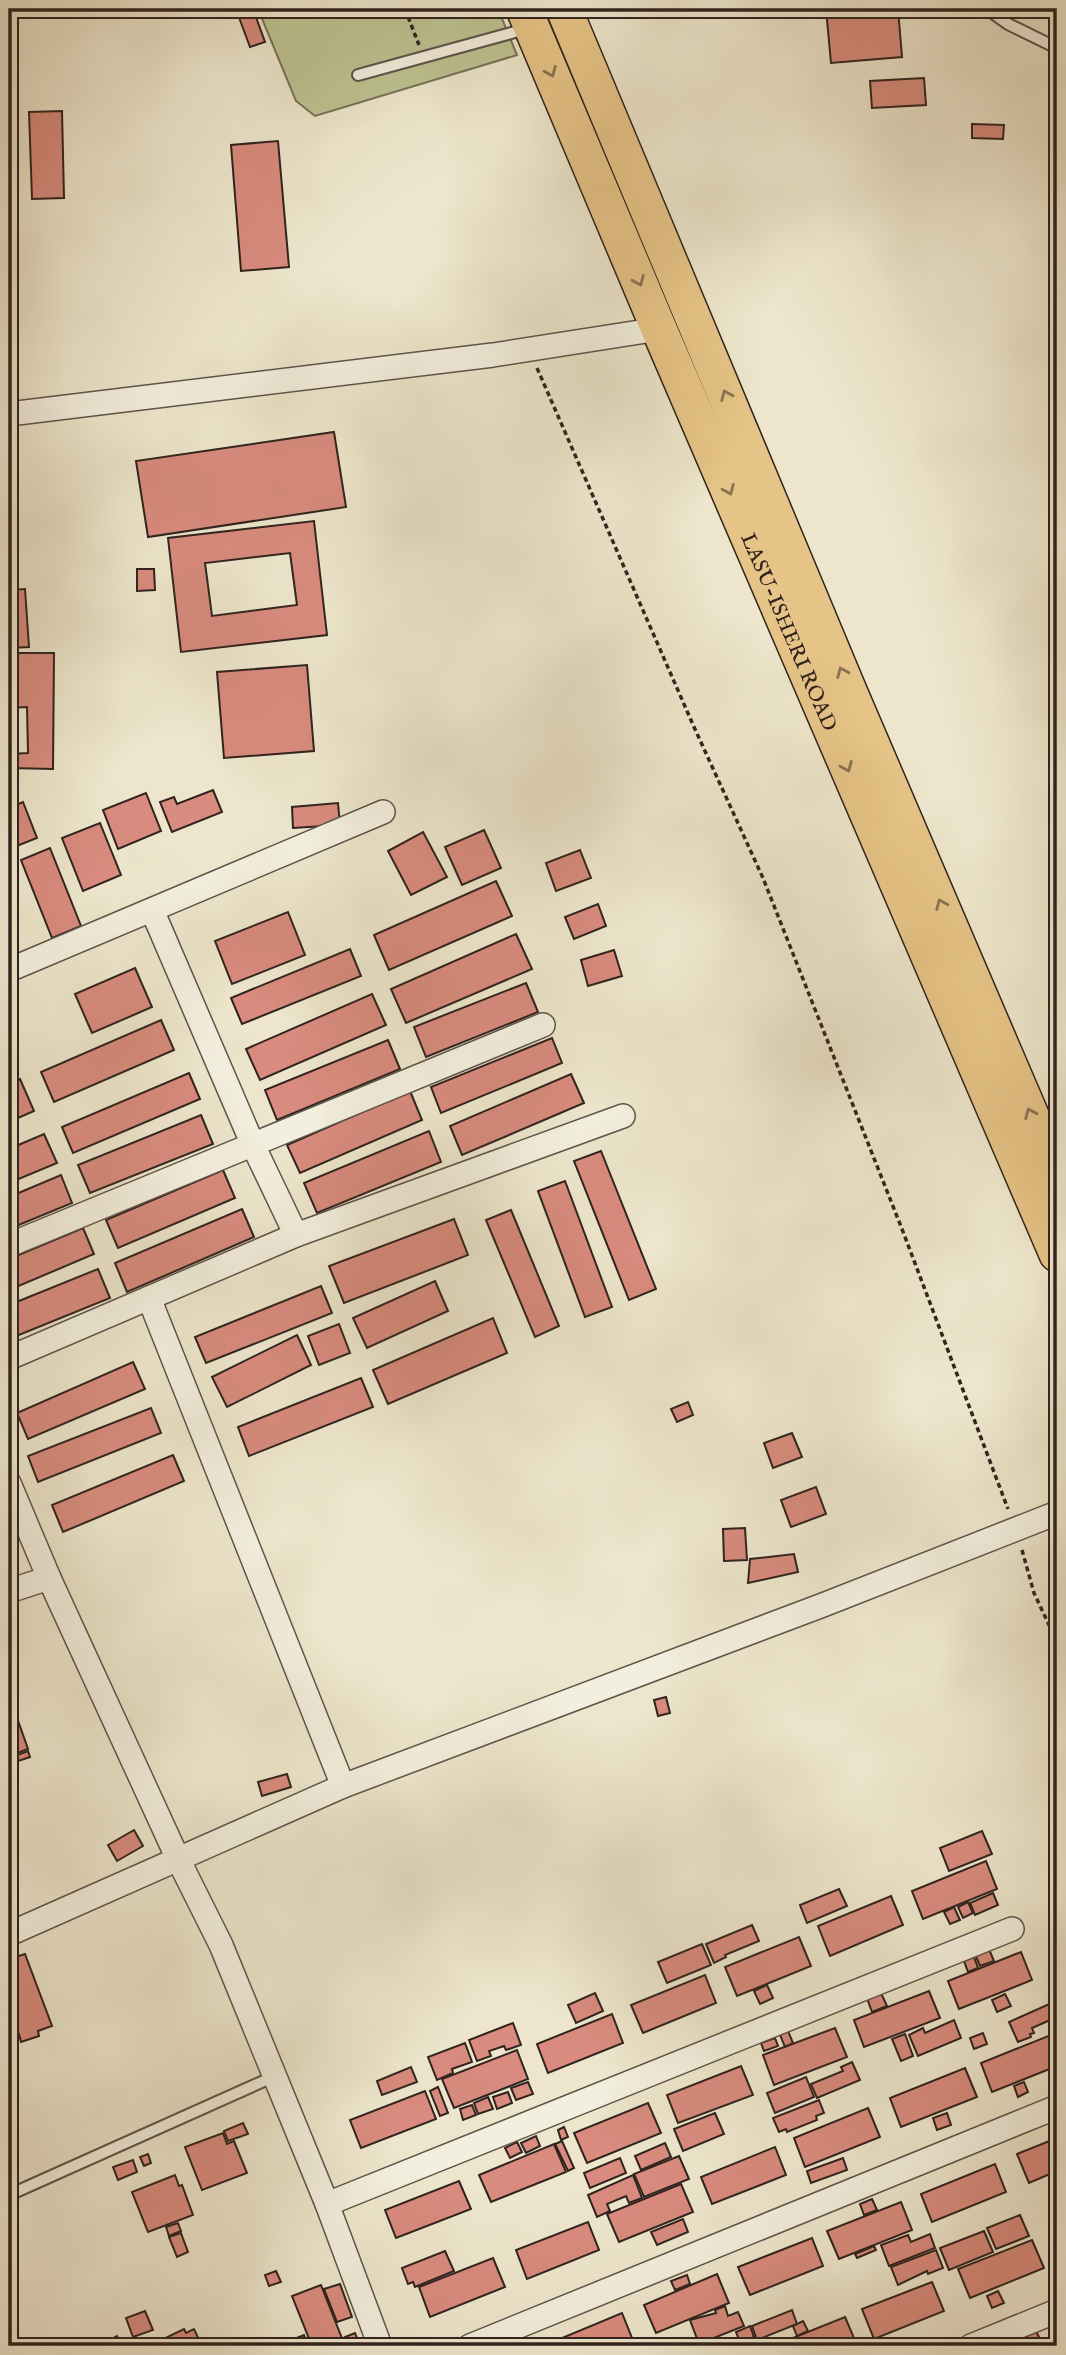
<svg xmlns="http://www.w3.org/2000/svg" width="1066" height="2355" font-family="'IM FELL English',serif">
	<style>
		.green { fill: #bec393; stroke: #777358; stroke-width: 2 }
		.building { fill: #d88b7e; stroke: #30231e; stroke-width: 2; fill-rule: evenodd }
		.lines { fill: none; stroke-linecap: round; stroke-linejoin: round }
		.service-casing { stroke: #5f544a; stroke-width: 14 }
		.minor-casing { stroke: #5f544a; stroke-width: 26 }
		.primary-casing { stroke: #30231e; stroke-width: 38 }
		.path { stroke: #30231e; stroke-width: 3.5; stroke-dasharray: 5 3.5; stroke-linecap: butt }
		.service { stroke: #f3efde; stroke-width: 10 }
		.minor { stroke: #f3efde; stroke-width: 23 }
		.primary { stroke: #e6c386; stroke-width: 35 }
		.oneway { stroke: #8b7352 }
		.labels { text-anchor: middle; stroke-width: 5; stroke-linejoin: round; paint-order: stroke }
		.street-label { font-size: 21px; fill: #30231e; stroke: #f3efde }
	</style>
	<rect width="100%" height="100%" fill="#ede6cc"/>
	<filter id="stains"><feTurbulence type="fractalNoise" baseFrequency=".00286" numOctaves="4"/><feColorMatrix values="0 0 0 0 .2 0 0 0 0 .09 0 0 0 0 .02 0 0 0 .5 -.17"/></filter>
	<radialGradient id="worn" r=".72"><stop offset=".6" stop-color="#630" stop-opacity="0"/><stop offset="1" stop-color="#630" stop-opacity=".3"/></radialGradient>
	<polygon class="green" points="258,9 498,9 517,55 315,116 296,101"/>
	<g class="building">
		<polygon points="247,9 253,9 265,42 250,47 237,12"/>
		<polygon points="826,9 898,9 902,57 831,63"/>
		<polygon points="924,78 926,105 872,108 870,81"/>
		<polygon points="62,111 64,198 32,199 29,112"/>
		<polygon points="972,124 1004,125 1003,139 972,138"/>
		<polygon points="278,141 289,267 241,271 231,145"/>
		<polygon points="334,432 346,507 148,537 136,461"/>
		<path d="M314,521L327,635L181,652L168,538ZM290,553L297,605L212,616L205,563Z"/>
		<polygon points="137,569 154,569 155,590 137,591"/>
		<polygon points="25,589 29,647 9,648 9,590"/>
		<polygon points="9,653 54,653 53,769 9,768 9,754 28,753 27,707 9,708"/>
		<polygon points="307,665 314,751 224,758 217,672"/>
		<polygon points="213,790 222,812 172,832 160,802 174,797 177,804"/>
		<polygon points="146,793 161,831 118,849 103,810"/>
		<polygon points="23,802 37,838 9,849 9,808"/>
		<polygon points="338,803 340,825 293,828 292,807"/>
		<polygon points="100,823 121,875 83,891 62,838"/>
		<polygon points="484,830 501,868 462,885 445,847"/>
		<polygon points="423,832 447,877 411,895 388,851"/>
		<polygon points="50,848 81,926 52,938 21,860"/>
		<polygon points="580,850 591,878 556,891 546,863"/>
		<polygon points="496,881 512,916 389,970 374,935"/>
		<polygon points="598,904 606,926 574,939 565,917"/>
		<polygon points="288,912 305,955 232,984 215,941"/>
		<polygon points="516,934 532,969 406,1023 391,989"/>
		<polygon points="350,949 361,976 242,1024 231,998"/>
		<polygon points="614,950 622,976 588,986 581,960"/>
		<polygon points="135,968 152,1007 92,1033 75,994"/>
		<polygon points="526,983 538,1012 426,1057 414,1027"/>
		<polygon points="372,994 386,1025 260,1080 246,1049"/>
		<polygon points="161,1020 174,1050 54,1102 41,1072"/>
		<polygon points="552,1038 562,1063 441,1113 431,1087"/>
		<polygon points="388,1040 400,1069 277,1120 265,1090"/>
		<polygon points="189,1073 200,1099 73,1153 62,1127"/>
		<polygon points="571,1074 584,1103 462,1155 450,1126"/>
		<polygon points="20,1079 34,1111 9,1122 9,1083"/>
		<polygon points="410,1091 422,1120 300,1173 287,1145"/>
		<polygon points="201,1115 213,1144 90,1193 78,1165"/>
		<polygon points="429,1131 441,1162 317,1213 304,1183"/>
		<polygon points="44,1134 57,1163 9,1183 9,1149"/>
		<polygon points="601,1151 656,1289 629,1300 574,1161"/>
		<polygon points="223,1170 235,1198 118,1248 106,1220"/>
		<polygon points="61,1175 72,1203 9,1229 9,1197"/>
		<polygon points="565,1181 612,1307 585,1317 538,1191"/>
		<polygon points="242,1209 254,1237 127,1292 115,1263"/>
		<polygon points="511,1210 559,1326 535,1337 486,1220"/>
		<polygon points="454,1219 468,1255 344,1303 329,1266"/>
		<polygon points="83,1228 94,1254 9,1290 9,1259"/>
		<polygon points="98,1269 110,1298 9,1339 9,1305"/>
		<polygon points="435,1281 448,1311 367,1348 353,1318"/>
		<polygon points="321,1286 332,1313 206,1363 195,1337"/>
		<polygon points="493,1318 507,1353 388,1404 373,1370"/>
		<polygon points="339,1324 350,1353 319,1365 308,1336"/>
		<polygon points="297,1335 311,1365 227,1407 212,1377"/>
		<polygon points="133,1362 145,1389 28,1439 17,1413"/>
		<polygon points="361,1378 373,1407 249,1456 238,1427"/>
		<polygon points="688,1402 693,1415 677,1422 671,1409"/>
		<polygon points="151,1408 161,1433 38,1482 28,1456"/>
		<polygon points="792,1433 802,1457 773,1468 764,1443"/>
		<polygon points="173,1455 184,1481 63,1532 52,1505"/>
		<polygon points="816,1487 826,1514 791,1527 781,1500"/>
		<polygon points="745,1528 747,1560 724,1561 723,1529"/>
		<polygon points="794,1554 798,1572 748,1583 750,1559"/>
		<polygon points="9,1695 28,1749 9,1756"/>
		<polygon points="666,1697 670,1713 658,1716 654,1700"/>
		<polygon points="28,1751 30,1757 15,1762 18,1769 9,1772 9,1758"/>
		<polygon points="287,1774 291,1787 262,1796 258,1782"/>
		<polygon points="134,1830 143,1846 117,1861 108,1845"/>
		<polygon points="982,1831 992,1854 949,1871 940,1848"/>
		<polygon points="986,1861 997,1889 923,1919 912,1891"/>
		<polygon points="839,1889 847,1906 807,1923 800,1905"/>
		<polygon points="993,1893 998,1905 975,1915 970,1903"/>
		<polygon points="891,1896 903,1925 830,1956 818,1926"/>
		<polygon points="968,1902 973,1913 963,1918 958,1907"/>
		<polygon points="954,1907 960,1920 950,1924 944,1912"/>
		<polygon points="752,1925 759,1941 725,1955 726,1957 714,1963 706,1944"/>
		<polygon points="799,1937 811,1966 737,1996 725,1967"/>
		<polygon points="702,1944 711,1965 667,1983 658,1962"/>
		<polygon points="988,1947 994,1961 980,1966 974,1952"/>
		<polygon points="1021,1952 1032,1980 959,2009 948,1981"/>
		<polygon points="25,1954 52,2026 38,2031 39,2036 21,2042 19,2034 9,2038 9,1959"/>
		<polygon points="974,1957 978,1968 968,1972 964,1961"/>
		<polygon points="705,1975 716,2003 643,2033 631,2005"/>
		<polygon points="767,1985 773,1998 760,2004 754,1991"/>
		<polygon points="929,1991 940,2018 864,2047 854,2020"/>
		<polygon points="595,1993 603,2011 576,2023 568,2005"/>
		<polygon points="881,1993 887,2006 872,2012 867,1998"/>
		<polygon points="1005,1994 1011,2006 997,2012 992,2000"/>
		<polygon points="1056,2001 1057,2017 1032,2028 1034,2033 1030,2034 1031,2037 1018,2042 1009,2022"/>
		<polygon points="612,2014 623,2043 548,2073 537,2044"/>
		<polygon points="954,2020 961,2038 918,2056 909,2035 923,2028 925,2033"/>
		<polygon points="513,2023 521,2045 506,2050 504,2046 489,2051 491,2056 477,2061 469,2040"/>
		<polygon points="835,2028 847,2057 774,2085 763,2055"/>
		<polygon points="788,2031 793,2043 785,2047 780,2035"/>
		<polygon points="983,2033 987,2044 974,2049 970,2038"/>
		<polygon points="1056,2033 1057,2066 992,2092 981,2063"/>
		<polygon points="905,2034 913,2056 901,2061 892,2039"/>
		<polygon points="775,2038 778,2046 764,2051 761,2043"/>
		<polygon points="465,2043 472,2062 452,2069 453,2073 437,2080 428,2057"/>
		<polygon points="517,2050 528,2079 454,2108 442,2079"/>
		<polygon points="852,2062 860,2080 817,2098 811,2084 843,2071 841,2067"/>
		<polygon points="741,2066 753,2095 678,2123 667,2095"/>
		<polygon points="411,2067 417,2082 382,2095 377,2081"/>
		<polygon points="965,2068 977,2097 901,2127 890,2098"/>
		<polygon points="806,2077 814,2097 775,2113 767,2093"/>
		<polygon points="528,2082 533,2094 516,2100 511,2088"/>
		<polygon points="1024,2082 1028,2092 1018,2097 1014,2086"/>
		<polygon points="438,2087 448,2113 440,2116 430,2091"/>
		<polygon points="425,2091 436,2119 361,2148 350,2120"/>
		<polygon points="508,2092 512,2103 497,2109 493,2097"/>
		<polygon points="488,2097 493,2109 478,2114 474,2103"/>
		<polygon points="819,2100 824,2113 816,2116 817,2120 787,2132 786,2129 779,2132 773,2118"/>
		<polygon points="648,2103 661,2133 587,2163 574,2133"/>
		<polygon points="472,2105 476,2115 463,2120 460,2109"/>
		<polygon points="868,2108 880,2137 805,2167 794,2138"/>
		<polygon points="715,2113 724,2134 683,2151 674,2129"/>
		<polygon points="947,2113 951,2125 937,2130 933,2118"/>
		<polygon points="243,2123 248,2134 228,2141 224,2131"/>
		<polygon points="564,2127 568,2137 561,2140 558,2130"/>
		<polygon points="223,2133 227,2144 234,2141 247,2173 202,2190 185,2147"/>
		<polygon points="536,2136 540,2146 526,2153 521,2143"/>
		<polygon points="1057,2138 1057,2171 1029,2183 1017,2154"/>
		<polygon points="562,2141 574,2168 568,2171 555,2144"/>
		<polygon points="517,2142 522,2152 510,2158 505,2148"/>
		<polygon points="665,2143 671,2157 641,2170 635,2156"/>
		<polygon points="554,2144 566,2172 491,2202 479,2175"/>
		<polygon points="775,2147 786,2175 712,2204 701,2177"/>
		<polygon points="148,2154 151,2163 144,2166 140,2157"/>
		<polygon points="679,2156 689,2179 644,2197 634,2174"/>
		<polygon points="620,2158 626,2173 590,2188 584,2173"/>
		<polygon points="843,2158 847,2170 811,2183 807,2171"/>
		<polygon points="133,2160 137,2172 118,2180 113,2167"/>
		<polygon points="995,2164 1006,2192 932,2222 921,2194"/>
		<polygon points="175,2175 179,2186 182,2185 193,2215 148,2232 132,2192"/>
		<polygon points="633,2175 642,2198 629,2203 626,2196 607,2204 610,2211 597,2217 588,2195"/>
		<polygon points="459,2181 471,2209 396,2238 385,2210"/>
		<polygon points="681,2184 693,2212 619,2242 607,2214"/>
		<polygon points="872,2199 877,2210 864,2215 860,2204"/>
		<polygon points="901,2202 912,2230 839,2259 827,2231"/>
		<polygon points="1020,2215 1029,2236 996,2249 987,2228"/>
		<polygon points="683,2219 688,2232 657,2245 651,2232"/>
		<polygon points="588,2222 599,2250 527,2279 516,2250"/>
		<polygon points="178,2223 181,2231 169,2236 166,2227"/>
		<polygon points="984,2231 993,2252 949,2270 940,2248"/>
		<polygon points="181,2233 188,2252 177,2257 169,2237"/>
		<polygon points="930,2234 935,2248 889,2266 881,2245 908,2235 911,2242"/>
		<polygon points="812,2238 823,2266 750,2295 738,2267"/>
		<polygon points="1032,2240 1044,2268 970,2298 958,2269"/>
		<polygon points="874,2246 876,2250 857,2258 855,2254"/>
		<polygon points="936,2250 943,2268 928,2274 927,2271 898,2285 891,2267"/>
		<polygon points="445,2251 454,2271 415,2287 413,2282 408,2284 402,2268"/>
		<polygon points="493,2258 505,2287 430,2317 419,2287"/>
		<polygon points="276,2271 281,2282 269,2286 265,2275"/>
		<polygon points="717,2274 729,2303 656,2333 644,2305"/>
		<polygon points="687,2275 690,2284 675,2290 671,2281"/>
		<polygon points="932,2282 944,2311 874,2339 862,2309"/>
		<polygon points="340,2284 352,2317 337,2322 324,2289"/>
		<polygon points="321,2285 345,2346 312,2346 292,2296"/>
		<polygon points="998,2291 1004,2303 992,2308 987,2296"/>
		<polygon points="725,2306 728,2316 738,2312 744,2326 699,2344 690,2320 716,2313 715,2310"/>
		<polygon points="792,2310 797,2324 757,2340 752,2326"/>
		<polygon points="145,2311 153,2330 133,2337 126,2318"/>
		<polygon points="622,2313 634,2343 625,2346 551,2346 550,2343"/>
		<polygon points="845,2317 857,2345 853,2346 773,2346"/>
		<polygon points="803,2321 808,2331 797,2336 793,2326"/>
		<polygon points="750,2326 754,2337 740,2342 736,2332"/>
		<polygon points="184,2329 186,2333 194,2329 202,2346 158,2346 157,2342"/>
		<polygon points="1036,2331 1041,2341 1029,2346 1024,2337"/>
		<polygon points="355,2333 360,2346 349,2346 345,2337"/>
		<polygon points="304,2335 308,2346 282,2346 281,2344"/>
		<polygon points="117,2336 119,2340 123,2338 127,2346 92,2346 91,2344 104,2338 106,2342"/>
		<polygon points="1057,2336 1057,2346 1033,2346"/>
	</g>
	<g class="lines">
		<g class="service-casing">
			<g id="service">
				<polyline points="987,9 1008,24 1057,48"/>
				<polyline points="358,75 526,29"/>
				<polyline points="9,2195 275,2076"/>
			</g>
		</g>
		<g class="minor-casing">
			<g id="minor">
				<polyline points="9,414 493,355 659,329"/>
				<polyline points="152,910 253,1145 296,1235"/>
				<polyline points="9,970 383,812"/>
				<polyline points="9,1245 543,1025"/>
				<polyline points="149,1298 343,1786"/>
				<polyline points="9,1358 296,1235 623,1116"/>
				<polyline points="9,1483 49,1578 178,1859 221,1945 327,2204 380,2346"/>
				<polyline points="9,1591 49,1578"/>
				<polyline points="9,1934 343,1786 823,1605 1057,1513"/>
				<polyline points="327,2204 1012,1929"/>
				<polyline points="470,2346 1057,2107"/>
				<polyline points="971,2346 1057,2311"/>
			</g>
		</g>
		<g class="primary-casing">
			<g id="primary">
				<path id="s1" d="M524,9L659,329L1057,1254"/>
				<polyline points="564,9 849,691 1057,1176"/>
			</g>
		</g>
		<g class="path">
			<polyline points="405,9 419,45"/>
			<polyline points="537,368 694,727 763,878 902,1229 1008,1509"/>
			<polyline points="1022,1550 1034,1593 1057,1642"/>
		</g>
		<use href="#service" class="service"/>
		<use href="#minor" class="minor"/>
		<use href="#primary" class="primary"/>
	</g>
	<defs><path id="oneway-chevron" d="M-2-3.5L2.5 0L-2 3.5" fill="none" stroke-width="1.6" stroke-linecap="round" stroke-linejoin="round" transform="scale(1.75)"/></defs>
	<g class="oneway">
		<use href="#oneway-chevron" transform="translate(551 72) rotate(67)"/>
		<use href="#oneway-chevron" transform="translate(639 281) rotate(67)"/>
		<use href="#oneway-chevron" transform="translate(726 395) rotate(-113)"/>
		<use href="#oneway-chevron" transform="translate(729 490) rotate(67)"/>
		<use href="#oneway-chevron" transform="translate(842 672) rotate(-113)"/>
		<use href="#oneway-chevron" transform="translate(847 767) rotate(67)"/>
		<use href="#oneway-chevron" transform="translate(941 904) rotate(-113)"/>
		<use href="#oneway-chevron" transform="translate(1030 1113) rotate(-113)"/>
	</g>
	<g class="labels">
		<g class="street-label">
			<text dy="7" stroke="none"><textPath href="#s1" startOffset="677">LASU-ISHERI ROAD</textPath></text>
		</g>
	</g>
	<rect width="1066" height="2355" fill="none" stroke="#ede6cc" stroke-width="35"/>
	<rect x="10" y="10" width="1045" height="2334" fill="none" stroke="#30231e" stroke-width="3.5"/>
	<rect x="18" y="18" width="1031" height="2320" fill="none" stroke="#30231e" stroke-width="2"/>
	<rect width="100%" height="100%" filter="url(#stains)"/>
	<rect width="100%" height="100%" fill="url(#worn)"/>
</svg>
